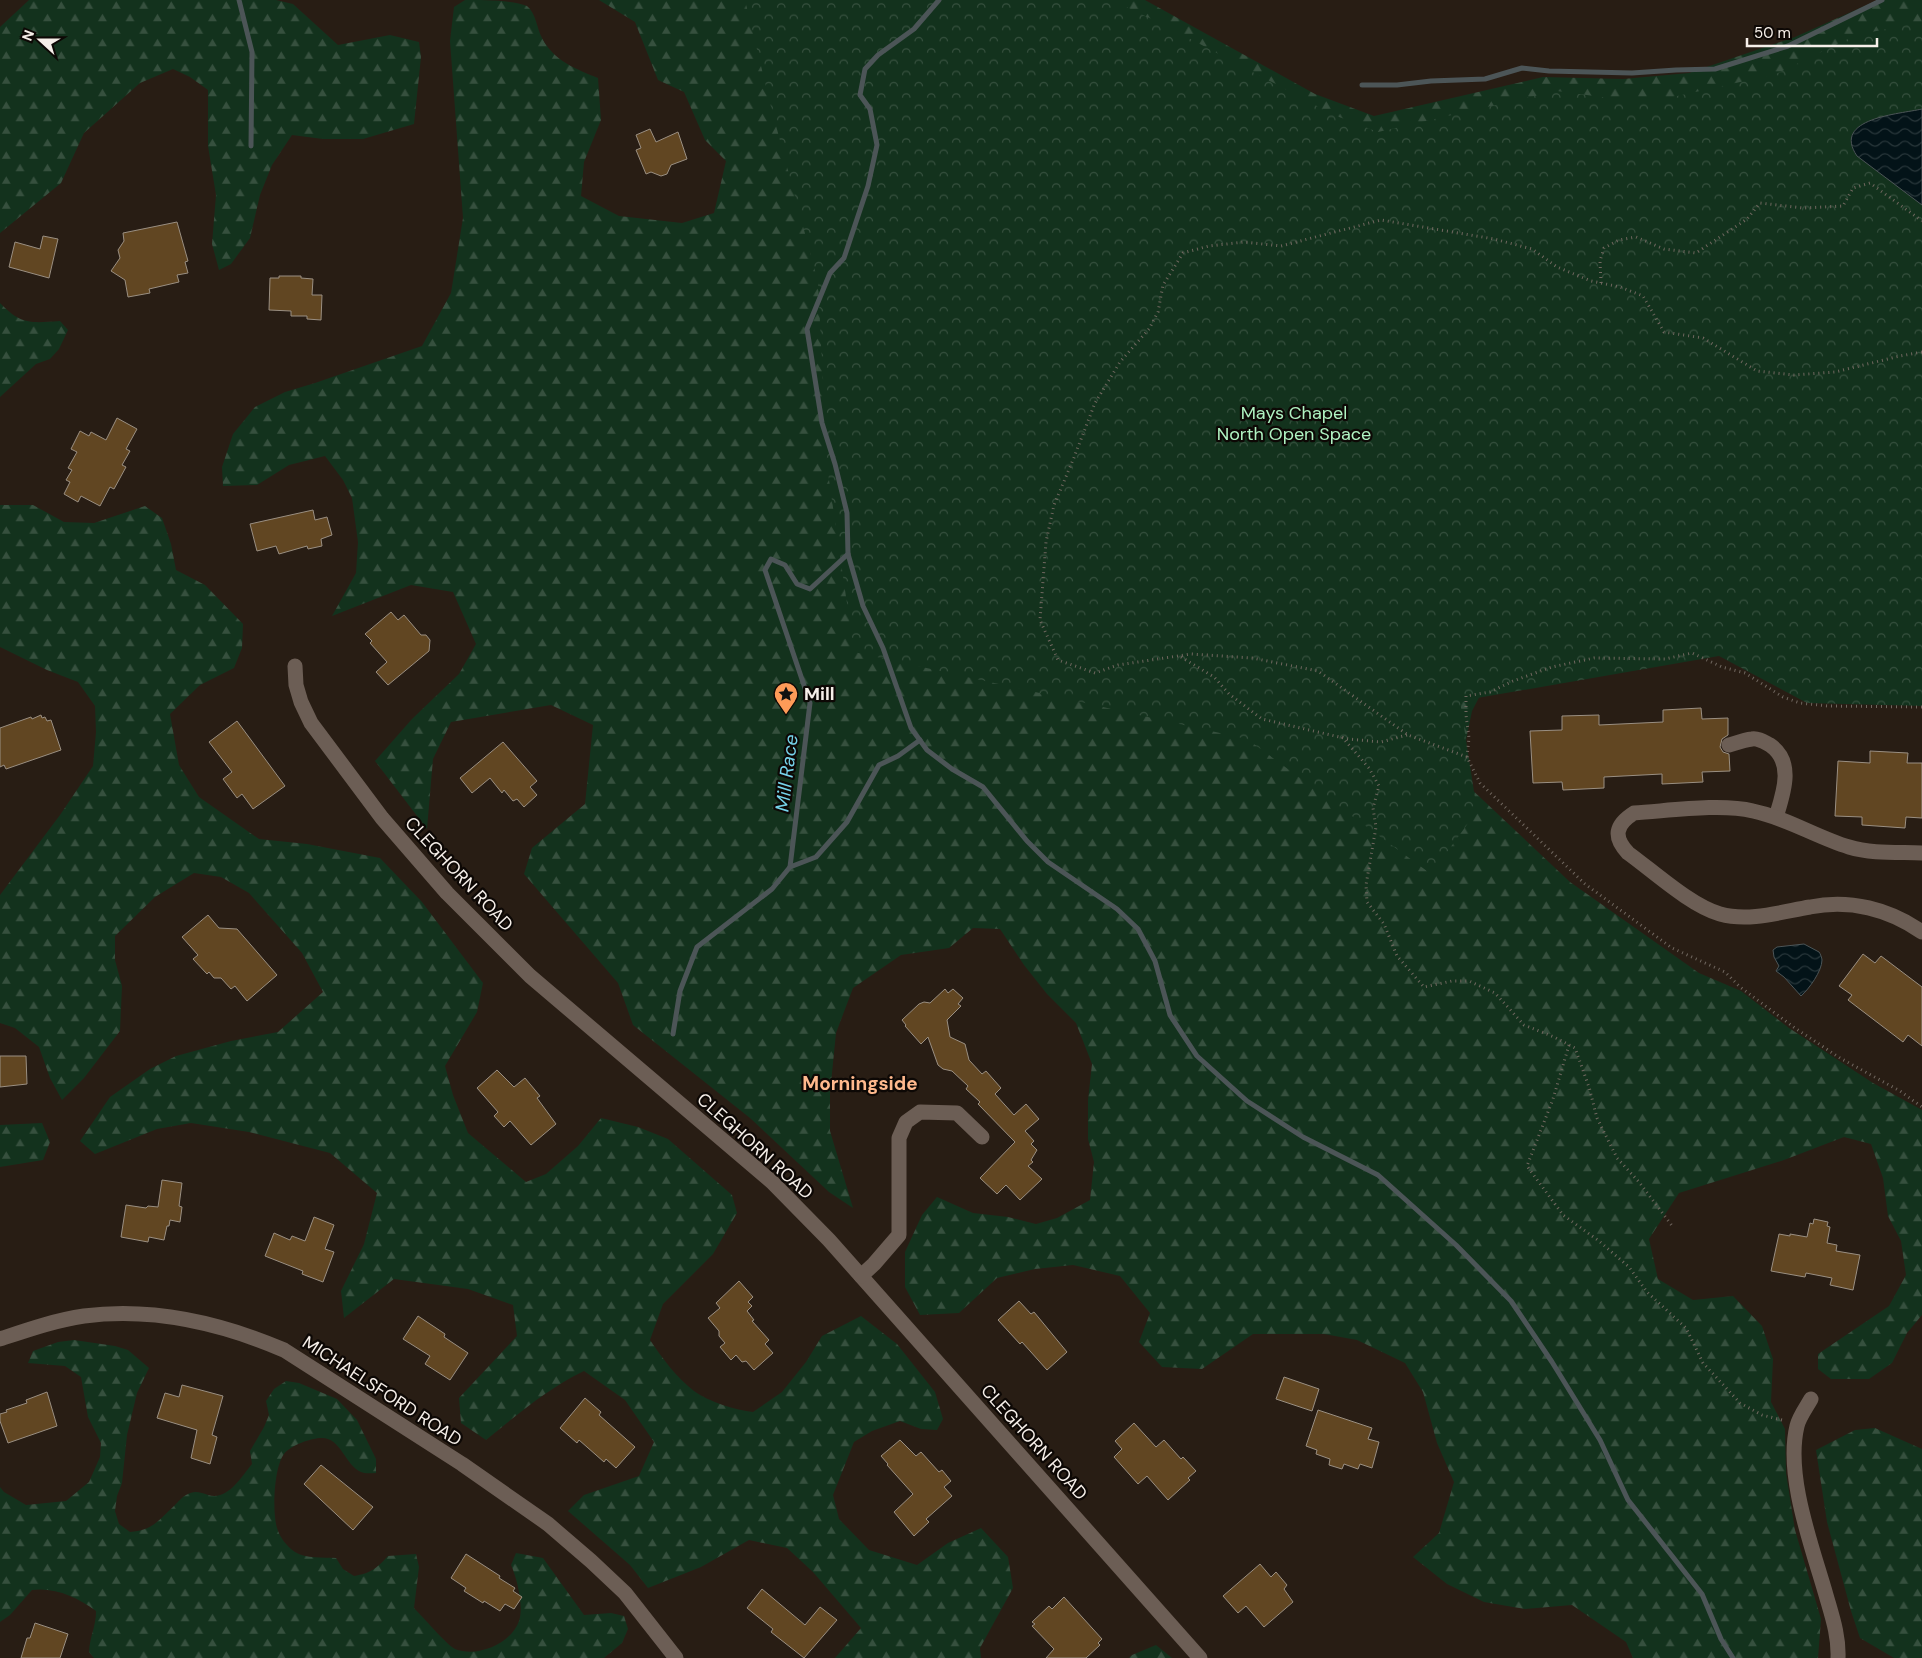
<svg xmlns="http://www.w3.org/2000/svg" width="1922" height="1658" font-family="'DM Sans',sans-serif">
	<style>
		.forest { fill: url(#forest-firs) }
		.park { fill: url(#park-crowns) }
		.water { fill: url(#water-waves); stroke: #4c5557 }
		.lines { fill: none; stroke-linecap: round; stroke-linejoin: round }
		.stream { stroke: #4c5557; stroke-width: 5 }
		.building { fill: #614622; stroke: #9a8f82 }
		.path { stroke: #716860; stroke-width: 3; stroke-dasharray: 1 4; stroke-linecap: butt }
		.minor { stroke: #6c5e55; stroke-width: 15 }
		.labels { text-anchor: middle; stroke-width: 4.5; stroke-linejoin: round; paint-order: stroke }
		.park-label { font-size: 18px; fill: #b0f3c2; stroke: #0d0805 }
		.poi-label { font-size: 18px; font-weight: bold; fill: #f6efe9; stroke: #0d0805; text-anchor: start }
		.street-label { font-size: 18px; fill: #f6efe9; stroke: #0d0805 }
		.water-label { font-size: 19px; font-style: italic; fill: #76d3ea; stroke: #0d0805 }
		.neighbourhood-label { font-size: 19px; font-weight: bold; fill: #ffb98d; stroke: #0d0805 }
	</style>
	<defs>
		<pattern id="forest-firs" width="22" height="20" patternUnits="userSpaceOnUse" patternTransform="scale(1.25)"><rect width="22" height="20" fill="#13321d"/><path d="M5 1l3.5 6h-7zM16 11l3.5 6h-7z" fill="#36503e"/></pattern>
		<pattern id="park-crowns" width="20" height="18" patternUnits="userSpaceOnUse" patternTransform="scale(1.25)"><rect width="20" height="18" fill="#13321d"/><path d="M2 6a3 3 0 1 1 6 0M12 15a3 3 0 1 1 6 0" fill="none" stroke="#36503e"/></pattern>
		<pattern id="water-waves" width="16" height="10" patternUnits="userSpaceOnUse" patternTransform="scale(1.25)"><rect width="16" height="10" fill="#031318"/><path d="M0 5q4-4 8 0t8 0" fill="none" stroke="#28363a"/></pattern>
	</defs>
	<rect width="100%" height="100%" fill="#281d14"/>
	<g class="forest">
		<polygon points="29,0 276,0 293,4 338,45 390,35 419,42 421,57 414,124 363,139 323,139 292,135 272,165 260,195 250,238 231,264 219,270 212,244 216,195 208,146 208,90 190,77 173,69 140,83 84,133 61,183 0,233 0,27"/>
		<path d="M465,0C482,0 514,0 527,6C536,13 537,29 542,38C554,61 576,69 598,78L601,120L584,162L581,196L619,216L682,223L714,213L726,161L705,140L684,92L658,80L635,22L599,0H1145L1315,94L1374,116L1543,77L1623,79L1689,73L1795,37L1878,0H1922V39L1729,656L1696,646L1485,686L1472,711L1465,745L1467,785L1570,882L1699,973L1741,991L1789,1028L1873,1083L1922,1110V1315L1907,1333L1892,1363L1869,1379H1831L1818,1369V1354L1889,1306L1906,1275L1901,1241L1888,1216L1883,1178L1871,1144L1844,1137L1784,1160L1679,1193L1649,1239L1658,1279L1693,1300L1733,1296L1762,1326L1773,1359L1771,1402L1785,1429L1786,1473L1795,1530L1821,1619L1818,1658H1633L1626,1642L1572,1605L1525,1609L1484,1602L1447,1584L1413,1557L1439,1533L1454,1482L1437,1443L1423,1392L1405,1363L1357,1340L1324,1334H1253L1202,1369L1162,1367L1139,1342L1150,1313L1120,1276L1073,1265L1035,1269L997,1278L959,1313L920,1315L905,1287V1252L922,1215L937,1197L973,1213L1008,1217L1036,1224L1057,1218L1090,1200L1094,1162L1088,1139V1100L1092,1064L1076,1023L1047,994L1024,965L1000,929L973,928L949,948L901,955L853,988L836,1033L830,1093V1131L853,1208L829,1192L750,1118L633,1025L618,983L524,874L532,848L585,804L593,725L551,705L451,722L433,759L427,829L375,761L412,719L459,674L476,644L453,592L411,585L332,616L356,573L358,542L352,498L343,480L325,456L289,465L257,485L223,486L222,467L233,434L255,407L285,392L315,383L422,346L451,293L463,218L450,41L454,7Z"/>
		<path d="M0,303C21,325 31,323 60,321L68,330L59,349L50,359L36,364L0,397Z"/>
		<path d="M0,505H33L64,522L94,523L145,506L162,518L171,544L176,570L205,585L243,624L242,648L234,668L200,685L170,714L179,765L199,797L259,839L307,844L380,858L422,902L483,983L477,1012L445,1066L453,1095L468,1133L526,1182L546,1174L578,1146L601,1118L638,1127L668,1139L732,1195L737,1213L713,1254L663,1304L650,1340C662,1358 677,1378 694,1391C709,1402 736,1410 753,1412L782,1392L806,1362L822,1336L861,1316L897,1344L935,1392L943,1419L937,1430L921,1429L900,1421L872,1431L854,1442L833,1495L839,1519L869,1550L917,1565L948,1543L981,1528L1008,1557L1013,1588L980,1648L981,1658H835L861,1628L813,1572L787,1548L749,1540L701,1567L648,1588L630,1565L568,1511L584,1495L639,1476L654,1442L625,1400L584,1371C547,1389 518,1414 486,1440L461,1423L459,1398L517,1336L513,1305L468,1289L394,1279L344,1318L341,1291L364,1244L377,1193L330,1153L249,1132L191,1123L157,1129L95,1154L80,1141L110,1097L150,1069L176,1056L231,1041L278,1032L323,992L302,953L249,893L221,877L194,873L155,897L115,936V960L122,986L120,1031L84,1078L62,1100L50,1078L39,1047L15,1028L0,1023V895L60,815L93,766L96,732L95,706L78,682L47,670L0,647Z"/>
		<polygon points="42,1123 50,1142 43,1160 0,1167 0,1125"/>
		<path d="M74,1340L115,1346L128,1350L149,1368L137,1393L127,1435L122,1483L117,1496L115,1511L119,1524L130,1532C153,1530 158,1521 175,1505C178,1502 182,1497 186,1495C194,1490 200,1492 208,1495C228,1501 241,1477 252,1464L250,1451L264,1427L269,1415L266,1401L274,1389L286,1381L299,1383L337,1399L357,1420L376,1459V1473C371,1473 365,1474 361,1472C345,1465 341,1438 322,1438C311,1438 291,1445 284,1454C274,1467 272,1512 277,1528C279,1536 287,1547 295,1552C306,1559 323,1557 336,1558L343,1569L354,1576C371,1573 376,1569 388,1556L416,1554L419,1567L414,1608C423,1617 446,1644 455,1649C477,1658 511,1644 519,1621C524,1607 517,1578 511,1565L516,1553L543,1558L584,1615L611,1613L624,1616L628,1629L622,1643L604,1658H94L89,1652C90,1635 96,1627 96,1611C77,1597 55,1587 32,1590L10,1615L0,1622V1487L4,1492L26,1505L66,1501L89,1482L100,1457L101,1443L88,1417L81,1377L65,1366L28,1363L33,1351L58,1342Z"/>
		<polygon points="1875,1428 1922,1449 1922,1658 1894,1658 1860,1638 1851,1611 1827,1522 1816,1450 1855,1430"/>
		<polygon points="1156,1645 1172,1658 1129,1658 1132,1655"/>
	</g>
	<polygon class="park" points="745,0 1112,0 1166,26 1334,115 1378,132 1557,91 1646,103 1776,74 1856,35 1922,22 1922,706 1807,703 1719,656 1460,701 1477,811 1431,874 1247,739 854,652 827,466 818,282 771,107"/>
	<g class="water">
		<path d="M1922,109V205L1857,156C1831,118 1900,114 1922,109Z"/>
		<path d="M1804,944L1819,952C1820,953 1822,958 1822,960C1822,971 1809,989 1801,996L1784,977L1776,971L1779,966L1774,957L1773,950L1777,947Z"/>
	</g>
	<g class="lines">
		<g class="stream">
			<polyline points="239,0 252,52 251,146"/>
			<polyline points="939,0 914,29 878,55 865,69 860,95 870,109 877,145 868,186 844,258 830,273 807,329 822,423 835,464 847,513 848,554 863,606 883,648 911,728 927,750 952,769 983,787 1027,841 1048,862 1117,909 1138,929 1155,961 1170,1015 1197,1056 1247,1101 1303,1137 1378,1175 1456,1245 1511,1301 1552,1362 1600,1440 1628,1500 1702,1594 1721,1639 1733,1658"/>
			<polyline points="1362,85 1397,85 1431,81 1485,79 1522,68 1549,71 1632,73 1676,70 1715,69 1788,46 1882,0"/>
			<polyline points="790,867 810,703 765,570 771,559 785,565 797,584 810,589 848,554"/>
			<polyline points="673,1034 680,991 697,947 772,889 790,867 816,857 847,822 879,765 898,756 920,740"/>
		</g>
	</g>
	<g class="building">
		<polygon points="650,129 656,142 678,132 687,159 671,165 667,174 661,176 651,172 646,174 636,150 641,148 636,135"/>
		<polygon points="177,222 188,261 185,262 188,273 177,275 179,282 149,289 150,293 128,297 125,280 111,271 120,258 118,250 124,241 123,233"/>
		<polygon points="43,236 58,239 49,278 9,267 15,242 40,249"/>
		<polygon points="279,276 301,276 301,278 313,279 312,295 322,295 321,320 307,319 307,316 291,316 291,311 269,310 270,278 279,278"/>
		<polygon points="117,418 137,429 126,449 130,451 122,465 126,467 114,489 110,487 100,506 81,496 78,502 64,494 70,482 66,480 72,470 68,468 77,452 71,449 80,431 89,436 91,432 106,440"/>
		<polygon points="313,510 315,520 327,517 332,535 321,539 322,546 308,549 307,546 279,554 276,546 257,551 250,524"/>
		<polygon points="391,612 398,620 404,615 421,635 426,635 430,640 429,651 388,685 376,672 387,662 370,643 372,641 365,634"/>
		<polygon points="1701,708 1702,719 1728,718 1728,735 1722,739 1720,747 1723,752 1729,754 1730,771 1702,772 1703,782 1662,784 1662,774 1604,777 1604,788 1563,790 1562,782 1533,783 1530,731 1562,730 1562,716 1599,715 1599,725 1663,722 1663,710"/>
		<polygon points="41,715 42,718 45,717 47,721 51,720 61,750 6,769 4,765 0,767 0,728 31,717 32,719"/>
		<polygon points="237,721 285,786 253,809 242,794 237,798 223,779 232,772 209,742"/>
		<polygon points="503,742 537,781 530,787 537,795 524,807 517,799 513,801 504,790 502,793 490,778 472,793 460,778"/>
		<polygon points="1870,751 1908,753 1907,763 1922,763 1922,818 1906,817 1905,828 1862,825 1862,817 1835,816 1838,761 1870,763"/>
		<polygon points="208,915 219,928 237,929 277,975 247,1001 235,986 231,989 221,978 214,978 209,972 207,974 193,959 198,955 182,937"/>
		<polygon points="1863,954 1875,963 1881,956 1922,987 1922,1046 1908,1035 1903,1042 1848,1000 1852,995 1839,986"/>
		<polygon points="945,989 948,993 953,989 963,998 958,1004 961,1006 947,1020 950,1037 965,1044 969,1060 982,1074 986,1071 1001,1088 995,1094 1014,1115 1026,1104 1039,1119 1025,1131 1034,1141 1031,1144 1037,1150 1031,1160 1033,1162 1028,1166 1042,1179 1020,1200 1006,1185 997,1194 980,1178 1015,1142 978,1104 980,1102 966,1089 968,1086 952,1071 943,1069 938,1065 928,1037 921,1044 905,1026 906,1025 902,1020 919,1004 924,1002 930,1003"/>
		<polygon points="0,1056 26,1056 27,1084 0,1087"/>
		<polygon points="497,1070 514,1087 525,1078 540,1096 537,1098 556,1124 531,1145 510,1121 504,1127 494,1116 498,1112 477,1088"/>
		<polygon points="162,1180 182,1183 179,1206 182,1207 180,1222 170,1220 169,1226 167,1226 164,1240 149,1237 148,1242 121,1237 126,1205 146,1208 148,1206 158,1207"/>
		<polygon points="314,1217 334,1225 325,1249 334,1252 323,1282 302,1274 303,1271 265,1256 274,1233 290,1240 292,1236 305,1241"/>
		<polygon points="1814,1219 1828,1222 1827,1226 1830,1227 1827,1243 1837,1245 1836,1251 1860,1255 1853,1290 1830,1285 1832,1278 1806,1273 1805,1277 1771,1271 1779,1234 1790,1236 1790,1234 1807,1237 1810,1223 1813,1224"/>
		<polygon points="739,1281 753,1297 748,1302 752,1306 747,1311 754,1320 752,1321 769,1340 765,1344 773,1353 754,1370 746,1361 742,1362 736,1355 731,1360 720,1347 725,1343 719,1336 719,1331 708,1318 720,1308 716,1303"/>
		<polygon points="1019,1301 1031,1314 1034,1312 1067,1352 1047,1370 1022,1342 1020,1344 998,1320"/>
		<polygon points="418,1316 445,1334 444,1337 468,1353 450,1380 425,1364 430,1356 403,1339"/>
		<polygon points="1284,1377 1319,1389 1312,1411 1276,1399"/>
		<polygon points="182,1385 223,1396 212,1435 217,1437 210,1464 191,1458 197,1430 157,1418 165,1393 179,1397"/>
		<polygon points="47,1392 57,1426 8,1443 0,1421 0,1414 7,1412 6,1410 27,1403 26,1400"/>
		<polygon points="585,1398 601,1412 599,1415 635,1447 616,1468 606,1459 604,1462 579,1440 577,1443 560,1428"/>
		<polygon points="1318,1410 1372,1428 1368,1439 1379,1442 1372,1468 1360,1464 1358,1469 1344,1464 1342,1469 1329,1465 1330,1459 1316,1454 1317,1450 1306,1446"/>
		<polygon points="1134,1423 1156,1447 1164,1440 1181,1459 1183,1457 1196,1471 1188,1478 1190,1480 1168,1500 1147,1476 1138,1484 1114,1457 1122,1449 1115,1441"/>
		<polygon points="900,1440 916,1456 921,1452 939,1472 942,1470 951,1481 944,1487 952,1496 926,1519 929,1522 914,1536 894,1512 913,1494 887,1465 888,1464 881,1456"/>
		<polygon points="321,1465 373,1507 353,1530 304,1484"/>
		<polygon points="466,1554 500,1576 499,1578 515,1588 513,1591 522,1597 514,1609 505,1604 500,1611 484,1601 483,1603 464,1591 466,1588 451,1578"/>
		<polygon points="1260,1564 1271,1577 1276,1572 1287,1585 1284,1589 1293,1602 1264,1627 1246,1606 1238,1613 1223,1596"/>
		<polygon points="762,1589 805,1625 820,1607 837,1620 804,1658 771,1632 773,1629 747,1608"/>
		<polygon points="1064,1597 1102,1639 1098,1643 1100,1645 1086,1658 1046,1658 1054,1649 1032,1626 1035,1624 1032,1622 1049,1606 1052,1609"/>
		<polygon points="35,1623 68,1634 60,1658 21,1658 27,1638 30,1638"/>
	</g>
	<g class="lines">
		<g class="path">
			<polyline points="1601,283 1600,261 1604,248 1619,240 1636,237 1664,249 1696,253 1747,219 1760,203 1803,208 1843,206 1853,188 1870,183 1922,221"/>
			<polyline points="1181,657 1214,677 1229,694 1262,719 1348,739 1381,742 1407,735"/>
			<polyline points="1922,707 1828,706 1800,703 1783,697 1745,673 1722,667 1692,653 1665,659 1594,658 1552,667 1513,681 1490,692 1466,696 1466,715 1469,738 1467,757 1480,783 1585,884 1672,948 1725,972 1740,987 1795,1028 1840,1058 1900,1091 1922,1107"/>
			<polyline points="1342,737 1369,768 1379,786 1373,808 1376,827 1366,885 1367,902 1384,924 1397,956 1424,987 1452,981 1469,981 1495,993 1524,1025 1554,1037 1575,1048 1589,1087 1597,1118 1617,1158 1639,1182 1673,1227"/>
			<polyline points="1467,757 1408,735 1318,671 1252,658 1191,654 1118,665 1095,673 1058,660 1040,620 1046,542 1054,505 1073,460 1095,403 1120,362 1149,329 1158,312 1163,285 1183,253 1209,246 1244,242 1281,246 1381,220 1494,239 1532,249 1557,267 1591,281 1620,287 1643,296 1664,332 1703,338 1757,371 1794,375 1835,372 1900,356 1922,352"/>
			<polyline points="1569,1045 1553,1099 1527,1166 1563,1215 1599,1241 1629,1267 1647,1292 1686,1328 1703,1363 1740,1403 1762,1415 1782,1420"/>
		</g>
		<g class="minor">
			<polyline points="295,666 296,685 301,702 311,723 382,818 447,893 530,976 772,1182 829,1240 1200,1658"/>
			<path d="M1729,745C1736,743 1744,740 1752,739C1758,738 1764,742 1770,745C1795,762 1783,794 1776,817"/>
			<path d="M1922,853C1899,852 1872,854 1849,847C1816,837 1787,818 1753,811C1720,803 1668,811 1634,813C1615,825 1613,837 1628,853C1653,871 1691,906 1720,914C1749,922 1781,912 1810,907C1850,899 1889,909 1922,932"/>
			<polyline points="861,1276 874,1264 899,1235 899,1138 906,1122 920,1112 957,1113 982,1137"/>
			<path d="M0,1339C27,1330 56,1320 84,1316C153,1307 221,1323 284,1350L462,1464L548,1524L591,1561L625,1593L676,1658"/>
			<path d="M1811,1399C1806,1408 1799,1417 1797,1426C1785,1476 1812,1546 1826,1595C1832,1616 1839,1636 1838,1658"/>
		</g>
	</g>
	<defs>
		<g id="sight-pin" transform="scale(1.25)"><path d="M0 17L-7.5 6A9.5 9.5 0 1 1 7.5 6Z" fill="#fe9b58" stroke="#0d0805"/><path d="M0-6L1.8-2.2L6-1.7L2.9 1.2L3.7 5.4L0 3.3L-3.7 5.4L-2.9 1.2L-6-1.7L-1.8-2.2Z" fill="#111"/></g>
	</defs>
	<g fill-rule="evenodd">
		<use href="#sight-pin" x="786" y="694"/>
	</g>
	<g class="labels">
		<g class="park-label">
			<text x="1294" y="419">Mays Chapel<tspan x="1294" dy="21">North Open Space</tspan></text>
		</g>
		<g class="poi-label">
			<text x="804" y="700">Mill</text>
		</g>
		<g class="street-label">
			<text transform="translate(459 874) rotate(47)" y="6">CLEGHORN ROAD</text>
			<text transform="translate(755 1146) rotate(42)" y="6">CLEGHORN ROAD</text>
			<text transform="translate(382 1391) rotate(33)" y="6">MICHAELSFORD ROAD</text>
			<text transform="translate(1034 1442) rotate(48)" y="6">CLEGHORN ROAD</text>
		</g>
		<g class="water-label">
			<text transform="translate(786 773) rotate(-83)" y="7">Mill Race</text>
		</g>
		<g class="neighbourhood-label">
			<text x="860" y="1090">Morningside</text>
		</g>
	</g>
	<g transform="translate(40 40) rotate(291)" stroke="#0d0805" stroke-width="4" paint-order="stroke">
	<path d="M0-4L9 19L0 12L-9 19Z" fill="#f6efe9"/>
	<text y="-8" font-size="14" font-weight="bold" text-anchor="middle" fill="#f6efe9">N</text>
	</g>
	<path d="M1747 38v8h130v-8" fill="none" stroke="#f6efe9" stroke-width="2.5"/>
	<text x="1754" y="38" font-size="15" fill="#f6efe9" stroke="#0d0805" stroke-width="4" paint-order="stroke">50 m</text>
</svg>
